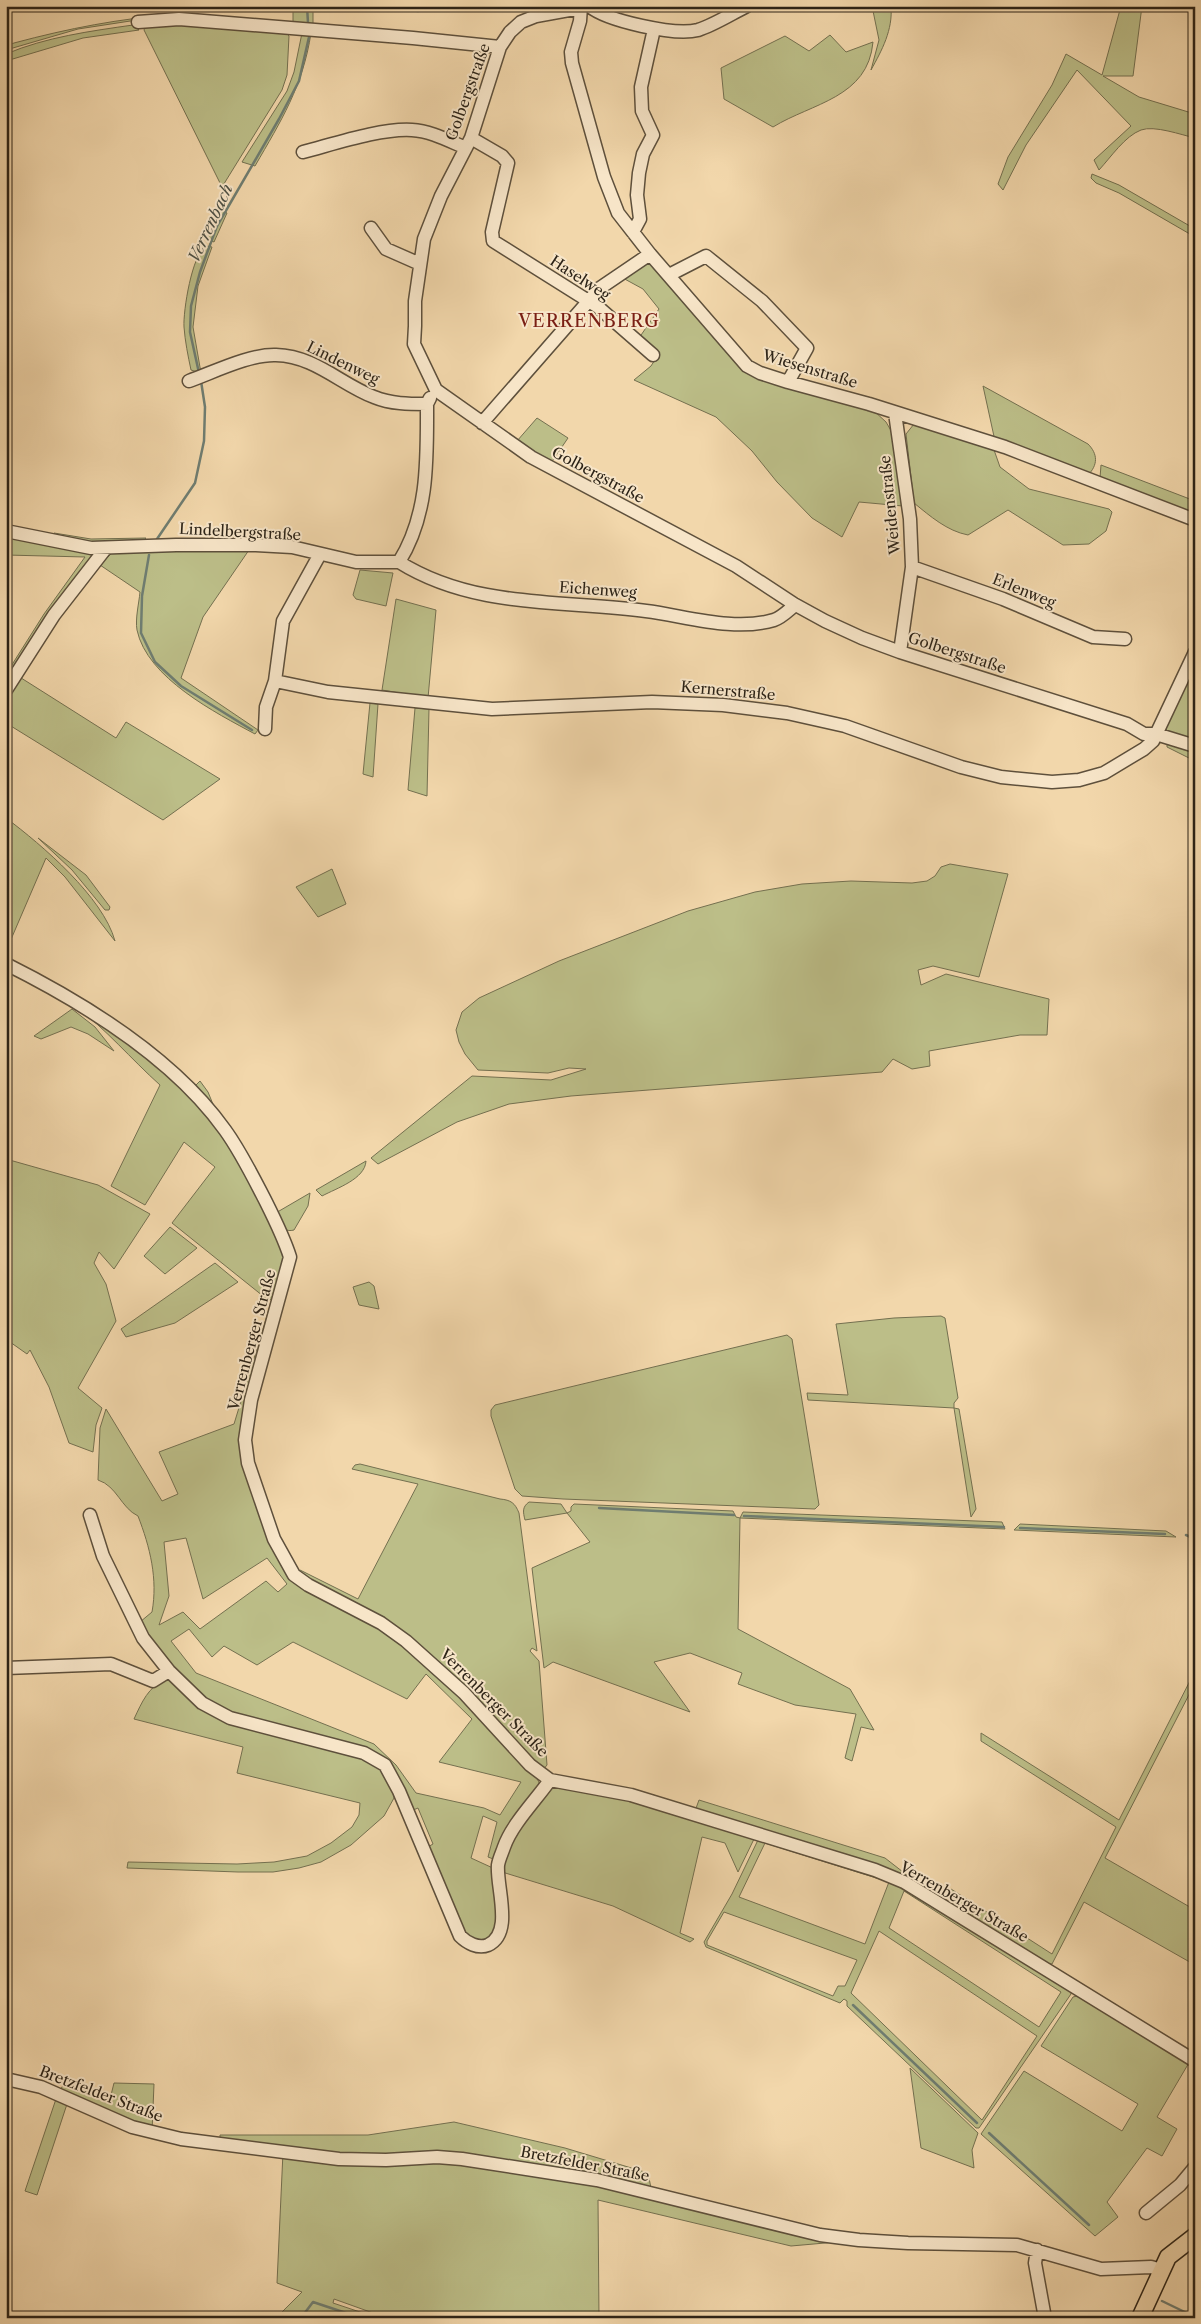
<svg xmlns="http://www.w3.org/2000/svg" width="1201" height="2324" viewBox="0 0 1201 2324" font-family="'Libre Caslon Text',serif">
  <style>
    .green { fill: #bcbe88; stroke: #747050; fill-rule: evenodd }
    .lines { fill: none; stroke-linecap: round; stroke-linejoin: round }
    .stream { stroke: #6f7d71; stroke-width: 2.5 }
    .minor-casing { stroke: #5e503c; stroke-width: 15 }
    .major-casing { stroke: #2c2317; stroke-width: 19 }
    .minor { stroke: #f7e5c8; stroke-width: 12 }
    .major { stroke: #f2d7ab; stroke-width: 16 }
    .labels { text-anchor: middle; stroke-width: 4; stroke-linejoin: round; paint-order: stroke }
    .street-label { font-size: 15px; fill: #2c2317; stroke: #f7e5c8 }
    .water-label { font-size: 16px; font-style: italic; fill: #4d5044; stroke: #f7e5c8 }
    .quarter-label { font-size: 18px; letter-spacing: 1px; fill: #7a1f14; stroke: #f7e5c8 }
  </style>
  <rect width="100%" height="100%" fill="#f2d7ab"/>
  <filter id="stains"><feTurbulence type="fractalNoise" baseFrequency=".004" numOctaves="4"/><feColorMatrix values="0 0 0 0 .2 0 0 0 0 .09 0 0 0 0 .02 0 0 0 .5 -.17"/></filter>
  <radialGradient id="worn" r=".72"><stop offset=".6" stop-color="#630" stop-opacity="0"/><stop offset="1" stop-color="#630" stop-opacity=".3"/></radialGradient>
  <!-- green -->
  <path class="green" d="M293,6H313V28L293,26Z
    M872,6H891C893,30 882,50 871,70L879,40Z
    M1121,6H1142L1133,76H1103L1139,97L1195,114V138C1182,135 1154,125 1141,130C1125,136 1111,157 1099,170L1094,160L1131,126L1077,70L1026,145L1003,190L998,184L1008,157L1052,85L1066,54L1102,75Z
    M176,14L78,29L6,50V46L14,43C70,28 118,19 176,14Z
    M176,22L284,30L289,36L287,75L282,90L222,187L144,30L146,24Z
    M133,25L139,30L83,38L6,61V54C46,37 91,31 133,25Z
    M302,33H311C303,86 281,121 255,166L242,162L287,91L294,72Z
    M830,35L846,52L873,42C868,98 812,103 773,127L724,99L721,68L785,36L809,51Z
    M1092,174L1119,185L1195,229V237L1119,193L1096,183L1091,178Z
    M218,208L227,213L214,242L207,239L208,232Z
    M206,246L212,247L198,286L193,327L201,373L191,370C188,356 185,341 184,327C183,311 192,254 206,246Z
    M645,262L654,263L744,370L873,410L886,422L893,434L903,506L859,502L842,537L812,518L777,482L752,451L716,417L634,380L651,366L658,355L639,338L659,309L643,289L621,277Z
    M983,386L1088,444C1098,454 1098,465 1088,475L995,441Z
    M537,418L568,438L551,463L517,441Z
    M914,424L993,447L1000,467L1029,489L1109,509L1112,512L1106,531L1089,544L1063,545L1008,510L968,535C947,531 930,516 914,503L906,434Z
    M1101,465L1195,501V518L1100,478Z
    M54,533L91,539L146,538L141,543L91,544L58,538Z
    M6,534L87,551L93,556L6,686L8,671L44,614L85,557L6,555Z
    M171,548L249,550L203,617L181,678L258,730L255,734C216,713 147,678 137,630C135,619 139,603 140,592L100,565L113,552Z
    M360,570L393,573L386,606L356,599L353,595Z
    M396,599L436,610L428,698L382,690Z
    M1195,660V742L1170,733L1165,728Z
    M18,676L116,738L126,722L220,779L163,820L6,723V697Z
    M370,703L378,704L373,777L363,774Z
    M415,708L429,709L427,796L408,790Z
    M1167,741L1195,749V761L1167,747Z
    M6,818C42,845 103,897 115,941L65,877L46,858L6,951Z
    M38,838L86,875L110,907L109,910H105L72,870Z
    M950,864L1008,874L979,977L933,966L918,970L921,985L946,974L1049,999L1047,1035H1020L929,1051L930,1066L912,1069L893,1059L882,1072L571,1096L509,1104L457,1122L378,1164L371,1158L472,1076L551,1080L586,1069L569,1068L548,1073L478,1070L465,1054L459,1042L456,1030L462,1012L479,998L559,961L688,911L755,892L802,884L851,881L912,883L927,881L935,876L941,867Z
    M332,869L346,904L318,917L296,887Z
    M76,1004L166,1072L221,1131L248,1176L286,1255L276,1298L268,1300L263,1296L172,1223L215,1167L184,1142L145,1205L111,1186L160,1085C131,1059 106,1029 75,1006Z
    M72,1009L95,1027L114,1051L88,1034L71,1027L41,1039L34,1036Z
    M200,1081L208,1092L217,1114L193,1088Z
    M6,1159L98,1185L150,1214L114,1269L99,1252L94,1263L106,1284L116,1321L78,1388L102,1408L96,1425L93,1452L69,1443L49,1387L30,1350L27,1354L10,1342L6,1343Z
    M366,1161C365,1179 337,1188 322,1196L316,1190Z
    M310,1193L308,1206L294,1230C282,1233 280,1223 274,1214Z
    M170,1227L197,1248L165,1274L144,1256Z
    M215,1263L238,1282L175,1323L126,1337L121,1329Z
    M369,1282L374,1286L379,1309L359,1305L353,1287Z
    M270,1306L273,1310L242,1422L280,1558L435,1670L530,1768L539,1782V1788L496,1860L488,1857L497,1822L483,1816L471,1858L495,1869L499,1914L493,1935L482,1943L468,1939L426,1848L433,1844L418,1808L411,1811L386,1762L217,1710L159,1654L140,1622L152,1612C158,1579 150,1547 138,1516C121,1508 117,1486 98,1480L100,1428L106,1409L162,1501L178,1494L159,1452L234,1424ZM186,1538L203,1599L267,1558L287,1584L278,1592L266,1581L200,1629L183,1612L159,1625L169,1596L164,1542ZM189,1629L212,1657L224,1646L257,1665L293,1642L407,1699L426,1674L472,1719L439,1762L521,1782L500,1815L484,1808L416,1793L396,1765L374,1744L196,1673L171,1641Z
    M941,1316L945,1318L958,1398L954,1403V1408L959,1409L976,1509L971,1517L954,1408L808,1400L807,1393L848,1395L836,1324L894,1318Z
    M787,1335L792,1339L819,1505L815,1509L563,1499L522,1496L515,1489L491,1416V1410L495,1405Z
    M360,1464L500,1499C511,1500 515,1503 519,1513L537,1651L532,1648L530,1651L539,1661L547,1765L543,1770L440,1666L300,1576V1570L358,1599L418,1484L352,1469L355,1465Z
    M529,1502L561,1504L567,1513L571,1511V1507L574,1504L733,1511L736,1517L740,1518L743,1512L1002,1522L1005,1529L740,1518L738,1629L850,1689L874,1730L861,1727L852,1761L845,1758L856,1714L795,1705L738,1684L742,1673L690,1653L654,1662L690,1712L553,1662L544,1668L532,1568L590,1542L567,1513L525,1520C523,1512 522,1507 529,1502Z
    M1020,1524L1166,1531L1176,1537L1014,1530Z
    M1195,1671V1683L1105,1858L1195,1910V1965L1084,1902L1052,1964L1042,1963L951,1905L949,1900L951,1889L1052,1954L1116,1827L981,1741V1733L1119,1820Z
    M166,1679L172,1680L200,1705L376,1761L394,1789V1798L384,1816L351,1845L321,1862L299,1868L273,1872H238L127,1868L128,1862L237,1864L274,1862L307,1856L331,1843L352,1827L359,1815L360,1803L237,1773L243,1747L134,1719C142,1702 148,1687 166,1679Z
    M552,1785L630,1799L755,1837L738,1872L725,1843L702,1837L680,1933L694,1939L690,1942L613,1906L502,1872L508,1843Z
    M699,1800L885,1858L912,1879L943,1897L940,1899L695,1811Z
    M758,1840L905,1886L1071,1989V1994L979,2128H976L847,2006V2001L844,1999L840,2003L706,1947L704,1942L732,1894ZM765,1843L889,1882L865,1944L739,1897ZM904,1891L1061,1992L1039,2027L889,1928ZM724,1912L857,1960L845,1986H838L833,1996L707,1945V1941ZM879,1931L1037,2036L982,2120L851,1993Z
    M1081,1995L1190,2061L1157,2117L1177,2129L1162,2156L1147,2148L1107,2202L1118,2217L1095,2236L981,2134L1024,2071L1122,2131L1138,2104L1041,2046L1073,1997Z
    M910,2068L978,2133L972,2150L974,2168L921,2148Z
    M71,2080L84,2081L83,2092L110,2099L114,2083L154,2084L152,2132L69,2098L37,2195L25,2191L58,2093L64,2084Z
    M454,2122L565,2148L648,2173L652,2193L859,2240L791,2246L598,2200L599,2318H387L334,2299L333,2303L378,2318H276L302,2292L277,2283L283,2152L220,2144V2135H368Z"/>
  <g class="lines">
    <!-- stream -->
    <path class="stream" d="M307,6L308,23
      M397,8L418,11
      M199,373L190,332L191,306L200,272L217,226L279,119L299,81L309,37
      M157,539L195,483L204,441L205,407L201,381
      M149,555L142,596L141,633L155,662L181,686L252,730
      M599,1508L734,1515
      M744,1516L1004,1527
      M1020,1528L1165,1534
      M1186,1535L1195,1539
      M853,2005L977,2123
      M989,2133L1089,2225
      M1162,2301L1195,2317
      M301,2318L313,2302L361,2318"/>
    <!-- minor casing -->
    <g class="minor-casing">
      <path id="minor" d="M581,6L580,21L571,52L572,63L604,177L618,213L650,254L747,366L760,373L788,382L869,404L1005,447L1195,520
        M589,6C607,21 675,36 698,30C714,25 731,14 747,6
        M580,8L536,16L521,22L510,32L500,47L471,138L441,196L424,239L415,301V326L414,344L436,390L531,457L736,566L794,604L825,621L862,638L900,652L1127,724L1144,734H1156L1195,746
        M138,22L179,19L413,38L500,47
        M471,138L502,156L508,163L492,232L493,241L598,307L653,355
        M303,152C334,144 381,128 412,130C431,131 449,141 466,148
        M371,228L386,249L420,264
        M633,232L640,219L637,195L639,173L643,154L653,135L642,111L641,87L654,29
        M669,275L706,256L762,301L807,348L788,382
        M189,381C214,372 250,354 276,355C315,356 340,384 374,397C391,404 409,404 427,404
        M895,413L910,519L912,567L900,652
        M482,423L600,288L650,254
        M6,531L91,548L176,545H256L292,547L356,562H399
        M320,554L283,621L275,681L328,692L492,709L652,702L723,705L787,713L845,726L961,767L1001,777L1052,782L1079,780L1104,773L1144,749L1153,741L1195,652
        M399,562C474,609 562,600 646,611C686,616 734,632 774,620C781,618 789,610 795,605
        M399,562C429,514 427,459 427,404L430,398
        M912,567L1003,599L1093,637L1125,639
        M6,690L54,615L106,548
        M265,729L266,707L275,681
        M6,964C84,1003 173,1057 225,1130C241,1152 253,1177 266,1202C275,1220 284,1238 290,1257L251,1400L245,1440L248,1463L274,1539L294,1575L308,1585L381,1623L406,1641L464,1693L530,1765L550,1780L631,1795L875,1870L904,1882L1195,2061
        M90,1515L103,1556L143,1638L169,1671L202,1703L230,1718L364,1753L385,1765L399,1791L460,1936C467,1943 478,1949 488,1945C514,1933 496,1887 498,1865C499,1859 502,1853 504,1847C512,1824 536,1800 550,1780
        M6,1668L111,1664L153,1681L169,1671
        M6,2079L41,2087L132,2127L181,2139L339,2159L386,2160L437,2157L462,2159L597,2180L820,2235L859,2240L908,2243L1017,2245L1101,2269L1151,2267L1161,2270
        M1146,2213L1180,2185L1195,2167
        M1037,2250L1035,2263L1045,2318"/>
    </g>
    <!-- major casing -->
    <g class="major-casing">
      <path id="major" d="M1140,2318L1168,2257L1195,2236"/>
    </g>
    <!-- minor -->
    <use href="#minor" class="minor"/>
    <!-- major -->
    <use href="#major" class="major"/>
  </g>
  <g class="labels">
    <!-- street labels -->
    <g class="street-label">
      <text transform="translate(468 92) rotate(-70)" y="5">Golbergstraße</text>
      <text transform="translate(580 278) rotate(33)" y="5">Haselweg</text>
      <text transform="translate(343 363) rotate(26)" y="5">Lindenweg</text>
      <text transform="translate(810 369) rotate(17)" y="5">Wiesenstraße</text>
      <text transform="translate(598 475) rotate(28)" y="5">Golbergstraße</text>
      <text transform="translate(890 505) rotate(-96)" y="5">Weidenstraße</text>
      <text transform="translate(240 532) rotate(3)" y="5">Lindelbergstraße</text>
      <text transform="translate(598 590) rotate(4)" y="5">Eichenweg</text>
      <text transform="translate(1024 591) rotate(22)" y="5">Erlenweg</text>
      <text transform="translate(957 653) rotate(18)" y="5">Golbergstraße</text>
      <text transform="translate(728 691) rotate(5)" y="5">Kernerstraße</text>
      <text transform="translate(252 1340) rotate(-75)" y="5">Verrenberger Straße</text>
      <text transform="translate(494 1703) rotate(45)" y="5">Verrenberger Straße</text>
      <text transform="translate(964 1902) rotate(30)" y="5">Verrenberger Straße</text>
      <text transform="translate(101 2094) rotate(21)" y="5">Bretzfelder Straße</text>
      <text transform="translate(585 2164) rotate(11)" y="5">Bretzfelder Straße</text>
    </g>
    <!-- water labels -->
    <g class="water-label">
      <text transform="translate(210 223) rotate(-65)" y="6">Verrenbach</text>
    </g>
    <!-- quarter labels -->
    <g class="quarter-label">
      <text x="589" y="327">VERRENBERG</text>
    </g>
  </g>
  <!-- margin -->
  <rect width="1201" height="2324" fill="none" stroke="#f2d7ab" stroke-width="25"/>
  <rect x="8" y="8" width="1186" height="2309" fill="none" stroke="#2c2317" stroke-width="2.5"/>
  <rect x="12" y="12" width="1176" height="2299" fill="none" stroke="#2c2317"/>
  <rect width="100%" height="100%" filter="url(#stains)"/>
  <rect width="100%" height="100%" fill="url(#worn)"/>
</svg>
